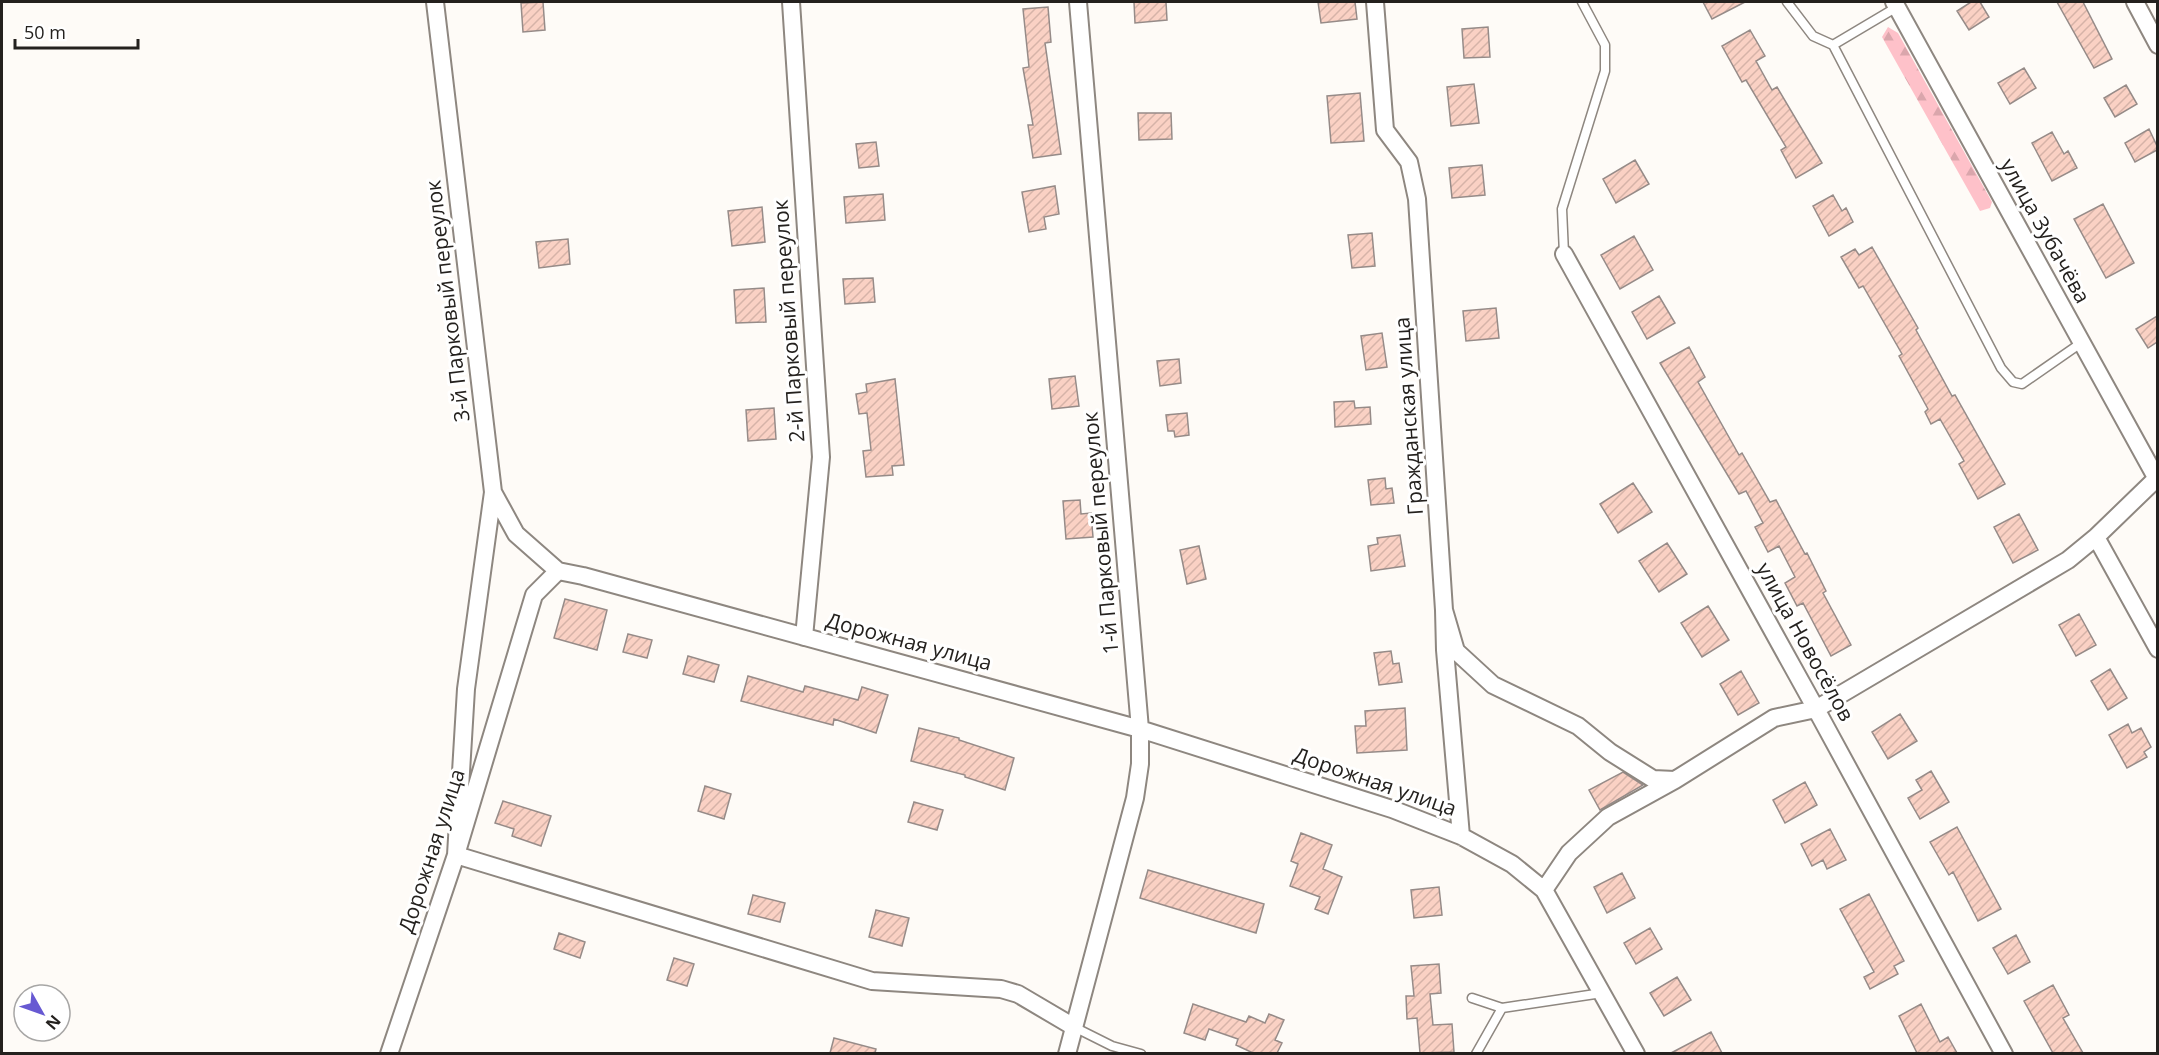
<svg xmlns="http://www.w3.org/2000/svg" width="2159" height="1055" viewBox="0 0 2159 1055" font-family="'Open Sans',sans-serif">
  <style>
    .forest { fill: url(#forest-firs) }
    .building { fill: url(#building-hatch); stroke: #968b88; stroke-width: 1.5 }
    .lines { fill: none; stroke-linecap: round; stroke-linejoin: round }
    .service-casing { stroke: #8e8780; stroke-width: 11 }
    .minor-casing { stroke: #8e8780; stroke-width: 20 }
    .service { stroke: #fff; stroke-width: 8 }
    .minor { stroke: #fff; stroke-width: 16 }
    .labels { text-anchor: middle; stroke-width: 6; stroke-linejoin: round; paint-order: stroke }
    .street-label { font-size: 21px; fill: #24211e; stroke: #fff }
  </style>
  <defs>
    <pattern id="forest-firs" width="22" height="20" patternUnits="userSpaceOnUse" patternTransform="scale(1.5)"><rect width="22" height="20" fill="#fec1c9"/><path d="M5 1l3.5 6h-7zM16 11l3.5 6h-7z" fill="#daa6ac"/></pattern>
    <pattern id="building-hatch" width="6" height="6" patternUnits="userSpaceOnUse" patternTransform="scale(1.5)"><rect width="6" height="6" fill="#fad1c4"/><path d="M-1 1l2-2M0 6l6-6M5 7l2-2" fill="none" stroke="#d6b3a8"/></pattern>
  </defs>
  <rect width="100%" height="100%" fill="#fefbf7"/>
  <!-- forest -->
  <path class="forest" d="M1888,27L1898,33L1992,202L1990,208L1980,211L1882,37Z"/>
  <!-- building -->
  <path class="building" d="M543,2L545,30L523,32L521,3Z
    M1134,2H1166L1167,20L1135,23Z
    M1318,2H1355L1357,19L1321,23Z
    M1703,2H1745L1712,19Z
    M1971,2H1980L1989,17L1969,30L1957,11Z
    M2057,2H2083L2112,59L2094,68Z
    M1048,7L1051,42L1045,43L1061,154L1033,158L1028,125H1033L1023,68L1029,67L1023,9Z
    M1488,27L1490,57L1464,58L1462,29Z
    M1750,30L1765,56L1756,61L1772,90L1777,87L1822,163L1796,178L1781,150L1786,147L1746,80L1742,82L1722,46Z
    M2024,68L2036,88L2010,104L1998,83Z
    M1474,84L1479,123L1451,126L1447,87Z
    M2126,85L2137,104L2115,117L2104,98Z
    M1360,93L1364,141L1331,143L1327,96Z
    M1138,113H1171L1172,139L1139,140Z
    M2149,129L2157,146V150L2135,162L2125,143Z
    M2052,132L2064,154L2068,151L2077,168L2052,181L2032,143Z
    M876,142L879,166L859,168L856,144Z
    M1635,160L1649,184L1616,203L1603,179Z
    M1482,165L1485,195L1452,198L1449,168Z
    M1055,186L1059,214L1044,217L1046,229L1029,232L1022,192Z
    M883,194L885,220L846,223L844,197Z
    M1833,195L1842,211L1846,208L1853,222L1829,236L1813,206Z
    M2103,204L2134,263L2106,278L2074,219Z
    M762,207L765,242L732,246L728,211Z
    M1372,233L1375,266L1352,268L1348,235Z
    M1634,236L1653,270L1620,289L1601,255Z
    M568,239L570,264L539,268L536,242Z
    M1872,247L1918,328L1916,330L1952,396L1955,395L2005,484L1978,499L1959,464L1964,461L1940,419L1931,424L1925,412L1928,409L1899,356L1902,354L1863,286L1859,288L1841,257L1855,249L1859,255Z
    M873,278L875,302L845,304L843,279Z
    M764,288L766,322L736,323L734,290Z
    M1659,296L1675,323L1647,339L1632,312Z
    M1496,308L1499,338L1466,341L1463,311Z
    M2157,316V342L2148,348L2136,329Z
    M1382,333L1387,367L1366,370L1361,336Z
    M1689,347L1705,377L1698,382L1739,455L1742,453L1770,502L1776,500L1805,554L1807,553L1826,591L1823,593L1851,645L1831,656L1803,603L1797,606L1785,583L1795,577L1779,546L1768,552L1755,527L1763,523L1746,491L1739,494L1660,363Z
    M1179,359L1181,383L1160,386L1157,361Z
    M1075,376L1079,406L1052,409L1049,379Z
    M895,379L904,465L892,466L893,475L866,477L863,451L871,450L867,413L859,414L856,394L867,392L866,384Z
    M1354,401L1355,408L1370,407L1371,424L1335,427L1334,402Z
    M774,408L776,439L748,441L746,410Z
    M1187,413L1189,435L1175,437L1174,431H1168L1166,415Z
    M1385,478L1386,489L1392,488L1394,503L1371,505L1368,480Z
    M1633,483L1652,512L1618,533L1600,504Z
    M1080,500L1081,514L1091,513L1093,537L1066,539L1063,501Z
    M2019,514L2038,550L2013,563L1994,527Z
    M1400,535L1405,566L1371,571L1368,546L1378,544L1377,538Z
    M1667,543L1687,574L1659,592L1639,561Z
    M1199,546L1206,579L1187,584L1180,550Z
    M565,599L607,610L597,650L554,638Z
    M1708,606L1729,640L1702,657L1681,623Z
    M2079,614L2096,645L2076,656L2059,625Z
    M628,634L652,640L647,658L623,652Z
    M1391,651L1393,664L1399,663L1402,682L1379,685L1374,653Z
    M688,656L719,665L714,682L683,674Z
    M2110,669L2127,698L2108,710L2091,681Z
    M1741,671L1759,703L1738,715L1720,684Z
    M748,676L803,692L805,686L858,700L862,687L888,695L876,733L834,719L833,725L741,701Z
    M1405,708L1407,750L1357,753L1355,726H1366L1365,711Z
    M1900,714L1917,741L1888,759L1872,732Z
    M2128,724L2132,733L2141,728L2151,747L2144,752L2147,757L2127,768L2109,735Z
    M919,728L959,738V740L1014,758L1005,790L965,777V775L911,761Z
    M1931,771L1949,802L1920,819L1908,798L1922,790L1916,780Z
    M1623,772L1643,785L1600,810L1589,790Z
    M1805,782L1817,805L1785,823L1773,800Z
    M705,786L731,794L724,819L698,811Z
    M503,801L551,816L541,846L512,836L514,829L495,823Z
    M914,802L943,810L937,830L908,822Z
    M1957,827L2001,909L1978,921L1953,872L1949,875L1930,842Z
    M1830,829L1846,860L1827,869L1823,860L1812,866L1801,844Z
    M1301,833L1332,845L1323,869L1342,877L1328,914L1315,909L1320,897L1290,886L1298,864L1291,861Z
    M1148,870L1264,904L1256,933L1140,898Z
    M1622,873L1635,898L1607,913L1594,887Z
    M1439,887L1442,915L1414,918L1411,890Z
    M1869,894L1904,961L1894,966L1898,974L1870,989L1864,977L1874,972L1840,909Z
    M753,895L785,903L780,922L748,914Z
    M876,910L909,918L902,946L869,937Z
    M1650,928L1662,949L1636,964L1624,943Z
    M559,933L585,942L580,958L554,949Z
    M2016,935L2030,962L2008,974L1993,948Z
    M674,958L694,964L687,986L667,980Z
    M1439,964L1441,993L1430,994L1433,1025L1452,1024L1454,1052L1420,1053L1417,1018L1407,1019L1406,996H1414L1411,966Z
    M1677,977L1691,1000L1664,1016L1650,993Z
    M2053,985L2069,1015L2063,1018L2083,1053H2053L2024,1001Z
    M1193,1004L1246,1022L1249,1016L1265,1023L1269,1014L1284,1020L1275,1040L1282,1043L1277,1053H1253L1236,1045L1238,1039L1209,1029L1205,1040L1184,1033Z
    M1921,1004L1940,1042L1948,1037L1957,1053H1917L1899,1016Z
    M1711,1032L1722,1053H1671Z
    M834,1038L876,1049L875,1053H830Z"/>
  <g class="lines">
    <!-- service casing -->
    <g class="service-casing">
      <path id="service" d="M1787,2L1813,36L1833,45L2001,368L2013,382L2022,384L2081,343
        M1833,45L1897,7
        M1564,254L1562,209L1605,71V45L1582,2
        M1472,998L1502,1008L1602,993
        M1074,1027L1112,1046L1141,1054
        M1476,1054L1502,1008"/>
    </g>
    <!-- minor casing -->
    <g class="minor-casing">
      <path id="minor" d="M435,2L493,492L516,534L558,571
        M791,2L821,457L804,637
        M1375,2L1385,130L1409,162L1417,199L1444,610L1445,650L1461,836
        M1894,2L2158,481
        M2135,2L2158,45
        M1564,254L1816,709L2004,1054
        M493,492L466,689L456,855L872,981L1001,989L1018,994L1074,1027
        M2096,537L2158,649
        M1444,610L1456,651L1493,685L1578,726L1610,752L1653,779L1675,780L1774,718L1816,709L2068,560L2096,537L2158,477
        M1544,890L1569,853L1608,817L1675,780
        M389,1054L456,855L534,595L558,571L583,576L1140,729L1392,809L1461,836L1512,864L1544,890L1636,1054
        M1067,1054L1135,798L1140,764V729L1078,2"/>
    </g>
    <!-- service -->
    <use href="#service" class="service"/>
    <!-- minor -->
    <use href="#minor" class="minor"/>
  </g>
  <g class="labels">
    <!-- street labels -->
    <g class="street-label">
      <text transform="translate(2045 231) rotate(61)" y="7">улица Зубачёва</text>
      <text transform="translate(448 301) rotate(-97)" y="7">3-й Парковый переулок</text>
      <text transform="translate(789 321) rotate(-94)" y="7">2-й Парковый переулок</text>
      <text transform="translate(1409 416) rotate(-94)" y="7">Гражданская улица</text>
      <text transform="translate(1101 533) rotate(-95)" y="7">1-й Парковый переулок</text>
      <text transform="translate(909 642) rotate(15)" y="7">Дорожная улица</text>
      <text transform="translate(1805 642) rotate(61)" y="7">улица Новосёлов</text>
      <text transform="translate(1375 782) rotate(19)" y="7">Дорожная улица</text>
      <text transform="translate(432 851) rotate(-72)" y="7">Дорожная улица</text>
    </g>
  </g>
  <!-- border -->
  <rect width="2159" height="1055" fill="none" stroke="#24211e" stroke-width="6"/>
  <!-- north arrow -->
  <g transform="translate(42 1013) rotate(130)"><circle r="28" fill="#ffffff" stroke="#a7a6a5" stroke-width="1.5"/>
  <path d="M0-4.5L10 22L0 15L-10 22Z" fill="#6759d2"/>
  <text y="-9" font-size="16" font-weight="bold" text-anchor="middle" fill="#24211e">N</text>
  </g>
  <!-- scale -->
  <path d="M15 39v9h123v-9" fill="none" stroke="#24211e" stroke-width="3"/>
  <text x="24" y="39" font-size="18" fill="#24211e" stroke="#ffffff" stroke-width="4.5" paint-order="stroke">50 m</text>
</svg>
